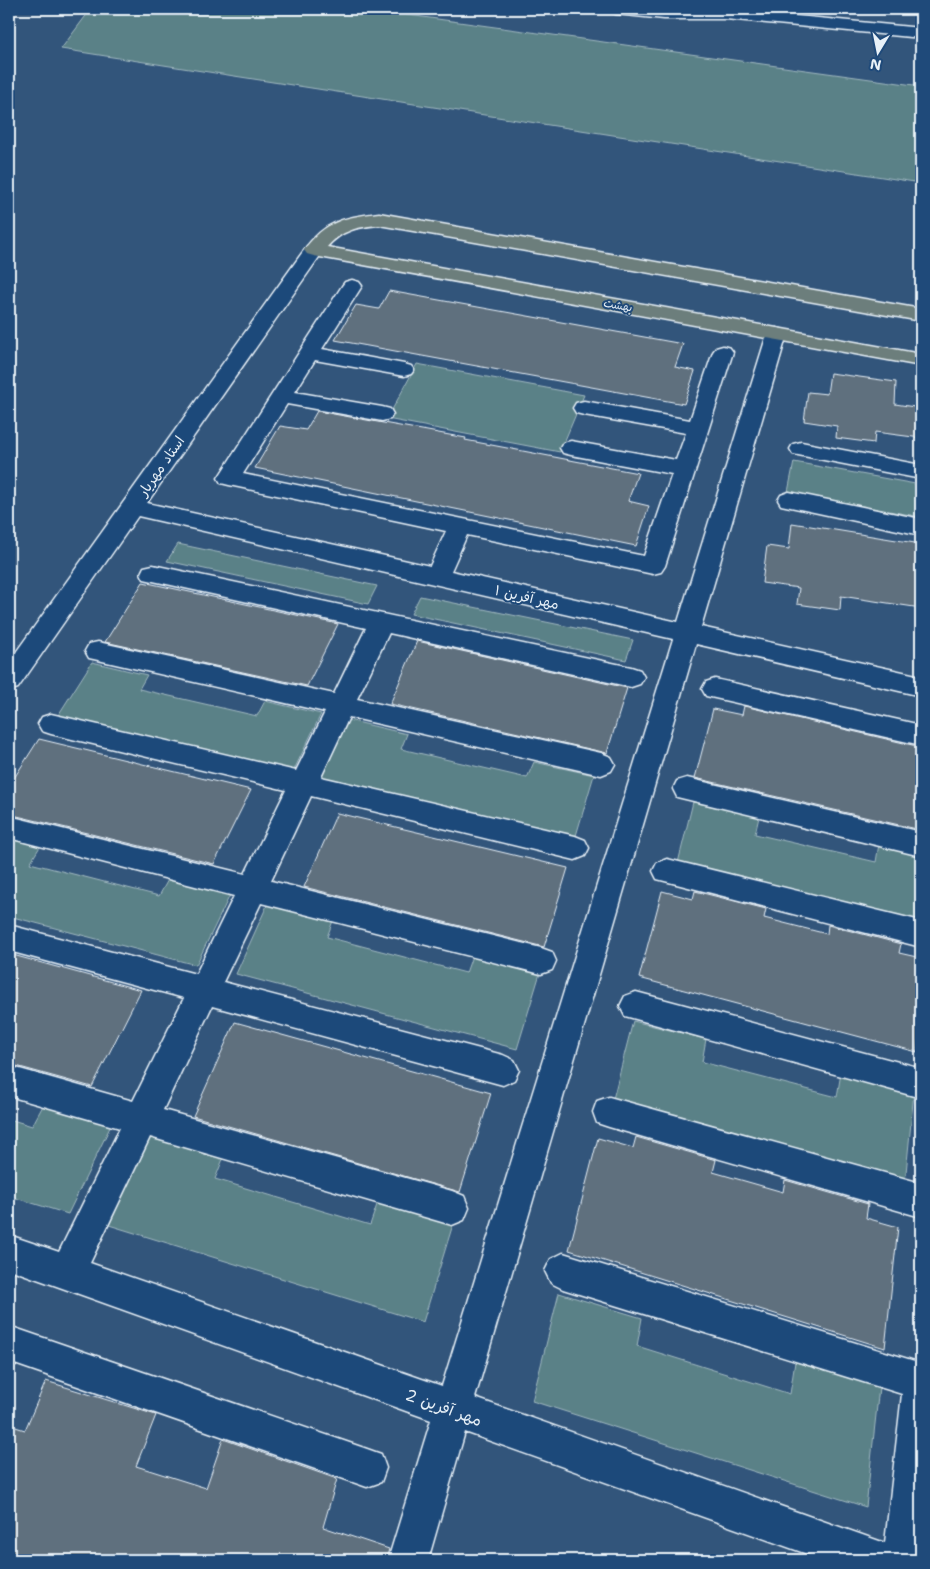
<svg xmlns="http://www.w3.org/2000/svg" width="930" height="1569" viewBox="0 0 930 1569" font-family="'Shantell Sans','Playpen Sans Arabic',sans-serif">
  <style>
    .green { fill: #5a8187; stroke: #a1b9c0 }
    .building { fill: #5e6f7e; stroke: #e8f1f8 }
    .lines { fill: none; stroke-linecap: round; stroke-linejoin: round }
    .minor-casing { stroke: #e8f1f8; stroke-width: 3 }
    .major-casing { stroke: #e8f1f8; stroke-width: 3 }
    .minor { fill: #1f4a7a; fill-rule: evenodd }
    .major { fill: #6c7e7c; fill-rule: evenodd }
    .labels { text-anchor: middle; stroke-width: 4; stroke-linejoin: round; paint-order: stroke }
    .far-street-label { font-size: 11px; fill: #e8f1f8; stroke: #1f4a7a }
    .street-label { font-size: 14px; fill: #e8f1f8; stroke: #1f4a7a }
    .near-street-label { font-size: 16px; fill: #e8f1f8; stroke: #1f4a7a }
  </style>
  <rect width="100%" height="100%" fill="#32557b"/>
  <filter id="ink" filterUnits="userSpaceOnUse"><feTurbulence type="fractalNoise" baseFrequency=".02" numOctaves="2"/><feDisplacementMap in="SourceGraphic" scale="10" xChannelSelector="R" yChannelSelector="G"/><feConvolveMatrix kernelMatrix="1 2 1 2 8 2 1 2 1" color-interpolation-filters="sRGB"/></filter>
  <g filter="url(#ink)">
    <!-- green -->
    <path class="green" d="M91,9H365L921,86V183L61,49Z
      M417,364L584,395L560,452L387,419Z
      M794,462L921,485V517L788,492Z
      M178,544L377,586L368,604L167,561Z
      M420,596L633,640L626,660L411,614Z
      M92,662L147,675L139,689L257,716L265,701L321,714L293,772L57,717Z
      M348,720L407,734L401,749L527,778L534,762L594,775L575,839L321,778Z
      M693,802L759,817L755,834L876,862L879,844L921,853V926L677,867Z
      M9,837L41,845L30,863L159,896L169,878L231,893L196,965L9,916Z
      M269,901L334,918L327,937L466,973L473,953L541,970L517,1049L236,974Z
      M633,1021L706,1039L702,1062L837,1097L841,1073L914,1092L905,1183L612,1103Z
      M45,1102L113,1121L68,1214L9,1196V1119L32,1126Z
      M152,1133L225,1154L215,1179L370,1225L379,1199L454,1221L423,1322L109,1225Z
      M559,1293L642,1318L637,1346L790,1394L795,1362L879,1387L866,1507L532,1401Z"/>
    <!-- building -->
    <path class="building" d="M389,291L683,344L675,367L695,371L684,404L335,340L356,305L379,309Z
      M830,373L896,382L895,404L921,408V438L875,432L874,443L836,438L837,426L804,421L808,392L827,394Z
      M317,411L466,438L465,440L638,473L628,501L649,506L636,546L255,468L280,426L306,430Z
      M792,523L921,544V608L841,596L840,610L797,604L799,588L762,583L767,546L789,549Z
      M143,582L250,605L338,624L307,686L105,642Z
      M417,641L627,688L607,753L390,704Z
      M744,706L921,747V830L695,778L713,709L742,715Z
      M39,739L155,767L251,790L214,864L9,814V786Z
      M337,813L568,868L544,947L304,887Z
      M662,891L693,899L695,891L766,909L764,918L827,934L828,925L901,944L899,953L921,958V1018L917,1052L639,978Z
      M9,954L141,990L92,1087L9,1064Z
      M235,1022L491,1093L460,1192L193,1116Z
      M636,1137L716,1160L713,1172L783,1192L785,1180L868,1204L866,1218L898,1227L885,1348L569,1250L598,1138L633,1148Z
      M46,1381L156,1415L136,1466L206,1488L223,1439L337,1479L323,1527L389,1549L386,1560H9V1425L25,1430Z"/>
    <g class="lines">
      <!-- minor casing -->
      <g class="minor-casing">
        <path id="minor" d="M608,9H725L921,28V38L725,19H664L616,14L611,12Z
          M314,244L321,246L324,250L147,503L430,566L446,531L229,485L221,483L218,478L342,286L345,282L352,280L359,282L362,286L322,349L404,364L411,366L414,370L411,374L404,376L315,360L295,392L382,407L390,409L393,414L390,419L382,421L287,404L243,474L644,556L672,474L571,455L563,453L560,448L563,443L571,441L676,460L686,433L584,415L576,413L573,408L576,403L584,401L690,420L713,352L716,348L723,346L730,348L733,352L665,566L661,572L653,574L467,535L451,571L678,622L767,334L770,330L777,328L784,330L787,334L701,627L921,676V696L696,644L475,1398L885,1543L902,1394L563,1289L551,1283L545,1271L551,1259L563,1253L921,1363V1560H824L465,1432L428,1560H388L431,1420L9,1269V1235L59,1252L120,1128L9,1096V1066L133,1101L184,998L9,951V925L196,974L234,896L9,838V816L245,874L286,790L51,734L42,731L38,724L42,717L51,714L296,771L325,712L98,660L89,658L85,651L89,644L98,642L334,694L366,628L153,581L144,579L141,573L144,567L153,565L631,667L640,670L644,677L640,684L631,687L389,633L357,699L601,753L611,757L615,764L611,771L601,775L349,717L321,777L575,836L585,840L589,848L585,856L575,860L311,796L271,881L541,948L552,952L556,961L552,970L541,974L261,903L223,982L503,1055L514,1060L519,1070L514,1080L503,1085L212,1006L163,1110L452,1191L464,1196L469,1208L464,1220L452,1225L150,1137L90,1263L442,1386L673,639L138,516L18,688L9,691V662L307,246Z
          M801,442L921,465V479L793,454L790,449L793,444Z
          M789,492L921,519V535L781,505L778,500L781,495Z
          M715,679L921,725V745L706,696L702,689L706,682Z
          M687,778L921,832V856L677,797L673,789L677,781Z
          M667,859L921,921V947L657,879L653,871L657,863Z
          M636,992L921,1068V1098L625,1016L620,1006L625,996Z
          M609,1097L921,1183V1217L609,1127L597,1123L593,1112L597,1101Z
          M9,1326L367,1449L381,1454L386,1468L381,1482L367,1487L9,1362Z"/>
      </g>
      <!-- major casing -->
      <g class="major-casing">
        <path id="major" d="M379,213L921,309V321L379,225C357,227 342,230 327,247L921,354V366L314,256L307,254L304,250C325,221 345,217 379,213Z"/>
      </g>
      <!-- minor -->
      <use href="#minor" class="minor"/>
      <!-- major -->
      <use href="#major" class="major"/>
    </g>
  </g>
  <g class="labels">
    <!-- far-street labels -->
    <g class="far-street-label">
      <text transform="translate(618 305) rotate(10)" y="4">بهشت</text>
    </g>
    <!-- street labels -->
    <g class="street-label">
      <text transform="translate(161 466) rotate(-55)" y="5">استاد مهریار</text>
      <text transform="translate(527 597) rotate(13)" y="5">مهر آفرین ۱</text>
    </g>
    <!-- near-street labels -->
    <g class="near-street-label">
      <text transform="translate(444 1407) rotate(20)" y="6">مهر آفرین 2</text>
    </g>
  </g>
  <!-- margin -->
  <rect width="930" height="1569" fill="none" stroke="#1f4a7a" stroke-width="30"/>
  <rect x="15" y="15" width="900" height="1539" fill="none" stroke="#e8f1f8" stroke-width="2" filter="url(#ink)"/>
  <!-- north arrow -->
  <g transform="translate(878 52) rotate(190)" stroke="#1f4a7a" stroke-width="4" paint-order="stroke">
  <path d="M0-4L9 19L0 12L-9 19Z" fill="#e8f1f8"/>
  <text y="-8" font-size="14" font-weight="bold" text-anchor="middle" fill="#e8f1f8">N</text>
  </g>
</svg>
